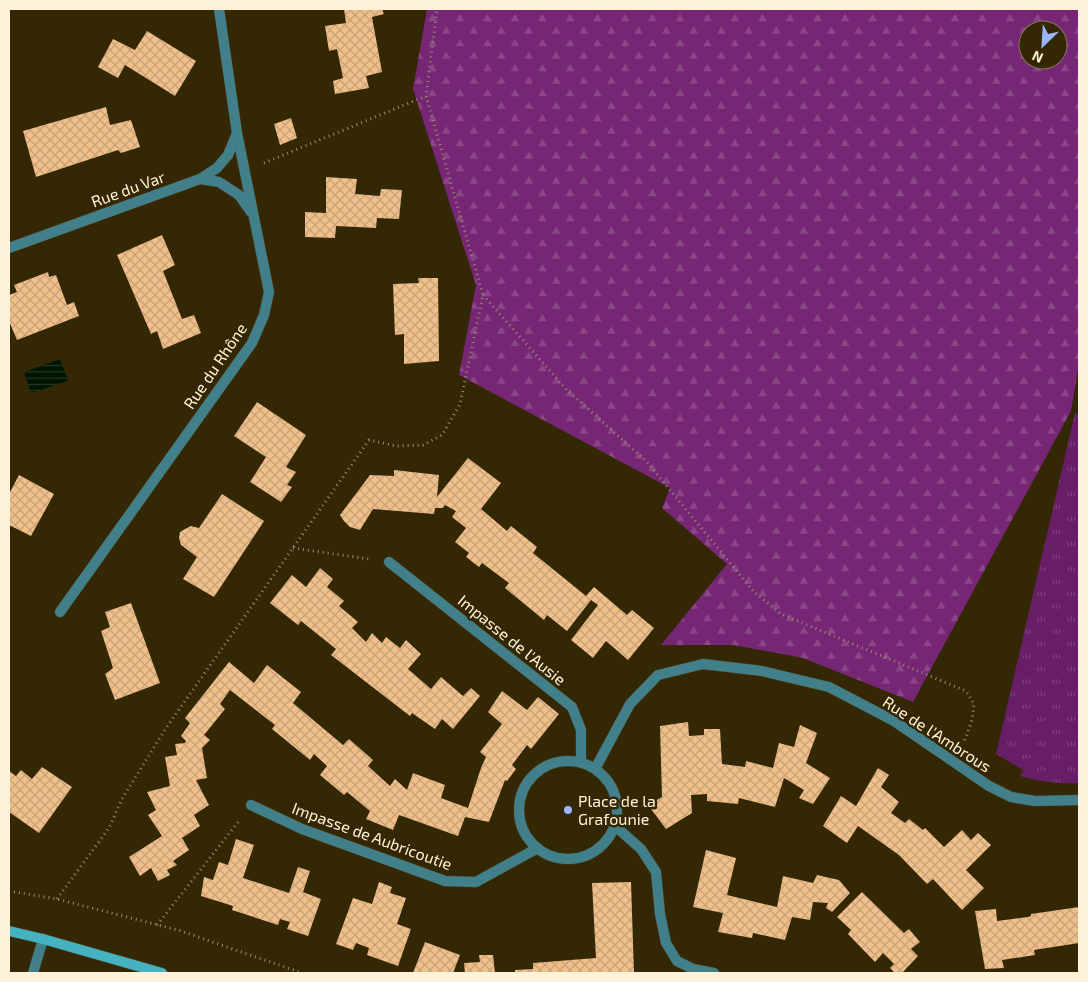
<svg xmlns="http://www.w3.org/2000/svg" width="1088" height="982" viewBox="0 0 1088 982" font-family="'Exo 2',sans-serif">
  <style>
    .forest { fill: url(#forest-firs); fill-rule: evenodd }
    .park { fill: url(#park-tufts) }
    .water { fill: url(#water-rules) }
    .building { fill: url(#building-cross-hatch) }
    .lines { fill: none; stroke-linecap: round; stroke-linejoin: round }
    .street-casing { stroke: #4f4422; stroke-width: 11 }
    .secondary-casing { stroke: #4f4422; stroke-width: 11 }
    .path { stroke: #998d6f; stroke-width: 3; stroke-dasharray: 1 4; stroke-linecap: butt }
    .street { stroke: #41808a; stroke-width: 10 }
    .secondary { stroke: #45b2c2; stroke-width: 10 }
    .poi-dot { fill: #9ab5fd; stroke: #332704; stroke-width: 2 }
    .labels { text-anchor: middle; stroke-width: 5; stroke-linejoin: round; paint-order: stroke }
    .street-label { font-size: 16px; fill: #fef3da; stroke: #332704 }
    .poi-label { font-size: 16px; fill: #fef3da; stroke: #332704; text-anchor: start }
  </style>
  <defs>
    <pattern id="forest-firs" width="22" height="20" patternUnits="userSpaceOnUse" patternTransform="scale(1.25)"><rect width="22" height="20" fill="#762674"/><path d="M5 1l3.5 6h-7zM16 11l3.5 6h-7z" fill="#8b4687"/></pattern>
    <pattern id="park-tufts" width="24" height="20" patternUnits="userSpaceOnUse" patternTransform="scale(1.25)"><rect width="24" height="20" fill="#671e66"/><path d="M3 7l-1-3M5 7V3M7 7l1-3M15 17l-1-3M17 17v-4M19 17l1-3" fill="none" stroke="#7e3f7b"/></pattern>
    <pattern id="water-rules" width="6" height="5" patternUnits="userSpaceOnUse" patternTransform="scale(1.25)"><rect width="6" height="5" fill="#001501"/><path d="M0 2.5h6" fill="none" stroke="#263825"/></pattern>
    <pattern id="building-cross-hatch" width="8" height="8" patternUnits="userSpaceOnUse" patternTransform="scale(1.25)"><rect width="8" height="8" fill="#f0bf8a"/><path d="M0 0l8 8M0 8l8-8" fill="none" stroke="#c7a278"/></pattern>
  </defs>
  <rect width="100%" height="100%" fill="#332704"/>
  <!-- forest -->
  <path class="forest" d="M427,9H1079V364L1071,411L913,702L803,658L734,645H661L727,564L662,508L670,488L459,375L476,285L413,89ZM1028,30H1058V60H1028Z"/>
  <!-- park -->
  <path class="park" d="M1075,413L1079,414V783C1057,784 1042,782 1020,776L1023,770L996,754Z"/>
  <!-- water -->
  <path class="water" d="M60,359L68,381L31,393L24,372Z"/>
  <!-- building -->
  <path class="building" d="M344,9H382L384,14L372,17L382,72L366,76L369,88L335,94L333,81L343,78L337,49L329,51L325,26L346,23Z
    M147,31L196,61L175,96L125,65L118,78L98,67L113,39L135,50Z
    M106,107L110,125L131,120L140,147L121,153L118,150L36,177L23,131Z
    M291,118L297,138L280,145L274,124Z
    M326,177L357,179L355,194L380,196L381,189L402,190L399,219L377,218L376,228L336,226L335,238L305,237V212L326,213Z
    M162,235L175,265L163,271L182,319L194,315L201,333L163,349L157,331L151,334L117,255Z
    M48,272L49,277L56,275L67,305L74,302L79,316L17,340L9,321V295L17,292L14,285Z
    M418,278H438L439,361L404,364V334L395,335L393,284L419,283Z
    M257,402L306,435L286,467L296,472L287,485L292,487L281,502L250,482L266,457L234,436Z
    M468,458L501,483L481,509L507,531L511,526L537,547L533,553L586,596L594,587L627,615L632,610L654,628L628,660L606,641L593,658L571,640L598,605L591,600L567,631L547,615L544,620L505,588L509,583L482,563L479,567L466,557L469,553L455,542L466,528L452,517L456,511L445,505L443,508H435L434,514L373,509L360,530L350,527L344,521L340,515L370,475L394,476V470L439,475L437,497Z
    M19,475L54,494L31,536L9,525V494Z
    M222,494L264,521L214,597L183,579L197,557L181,545L179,538L180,532L185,529L191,526L199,528Z
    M320,568L333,579L327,587L344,601L339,606L358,622L352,628L366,642L372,633L382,643L386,637L400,648L406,640L421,654L408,669L431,689L441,677L463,696L471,688L480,696L453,729L442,719L435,729L412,713L410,716L331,655L336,649L301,621L298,625L270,603L292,575L306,587Z
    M131,603L160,683L115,700L105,674L113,668L101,631L110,627L105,612Z
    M229,662L254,683L267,665L301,692L293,703L343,745L349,739L373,760L368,766L390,786L395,779L407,790L413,773L445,785L441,798L468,808L481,768L486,757L480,752L502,724L488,712L502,691L527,710L538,697L559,714L531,749L527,745L512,765L516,769L507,781L505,780L489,822L465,817L458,836L399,815L393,830L366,819L370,811L347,792L344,795L320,775L327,766L314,754L310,760L272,729L275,725L230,690L220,704L225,709L204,735L210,740L202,748L207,778L196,780L209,805L194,815L200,826L182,838L189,850L173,861L177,865L167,870L170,875L158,881L151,868L140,876L129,857L162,836L148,815L156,810L147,792L170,786L165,757L177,755L175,744L185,743L186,741L181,736L190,723L185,718Z
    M688,722L689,736L704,735V729H720L722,764L745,767L746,761L773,768L779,743L794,747L800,725L817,733L806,763L830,778L813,804L799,798L804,790L784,778L775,807L739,798L738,804L707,801V794L691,795L692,813L666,829L648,805L662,797L660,726Z
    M42,767L72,787L39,833L9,812V771L16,776L21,770L32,779Z
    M878,768L889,775L881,787L899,802L891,813L905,823L909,819L923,830L925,828L944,847L962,830L971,840L978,833L991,845L966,870L984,888L962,910L933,879L927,884L899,855L858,826L847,843L823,826L841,796L856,806Z
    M236,839L254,845L243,878L289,893L298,867L310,871L303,892L321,899L308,936L287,929L290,922L280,919L278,925L232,910L233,906L201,896L204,877L213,880L219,862L228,865Z
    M706,850L736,858L727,895L777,907L783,876L813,883L817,875L839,880L850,893L832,912L826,908L828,903L813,902L810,920L792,917L785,940L753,933L752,938L718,932L723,913L693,907Z
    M379,882L392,887L390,893L406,898L397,924L411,929L398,966L367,955L369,948L356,943L353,950L336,944L353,898L372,904Z
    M631,882L634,973H515V970L533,969V963L596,958L592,883Z
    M862,892L904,933L909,929L920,942L911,949L918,956L902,973H895L890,968L894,964L883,953L875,962L848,934L851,930L837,917Z
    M1079,907V943L1034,950L1035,955L1002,960L1004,968L985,969L975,911L996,909L997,921L1028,917L1031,916V914Z
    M425,942L460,955L453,973H413Z
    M479,955H493L495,973H465L464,963L480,962Z"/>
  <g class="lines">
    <!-- street casing -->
    <g class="street-casing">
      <path id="street" d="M200,179L219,182L239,195L251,212
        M9,248L200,179L217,168L228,155L237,133
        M389,562L572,707L581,730V762
        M60,612L252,343L264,315L269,292L237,133L219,9
        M519 810a49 49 0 1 1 98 0a49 49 0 1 1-98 0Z
        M595,769L630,704L658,675L703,664L762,671L829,687L894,721L989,786L1011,797L1035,801L1079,800
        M251,805L302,829L445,881L476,882L536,849
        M615,826L641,849L656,872L660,914L666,943L677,961L693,969L714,973
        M33,973L43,939"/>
    </g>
    <!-- secondary casing -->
    <g class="secondary-casing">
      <path id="secondary" d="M9,931L43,939L162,973"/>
    </g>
    <!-- path -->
    <path class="path" d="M264,163L426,96
      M483,295L567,390L647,462L754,592L781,614L966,691L974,704L972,720L964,742
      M293,548L369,559
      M9,891L57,899L181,931L302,973
      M57,899L109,828L122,799L166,728L369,440L396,446L423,445L442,435L460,404L483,295L426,96L437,9
      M157,925L239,821"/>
    <!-- street -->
    <use href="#street" class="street"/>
    <!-- secondary -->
    <use href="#secondary" class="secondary"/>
  </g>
  <!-- markers -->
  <circle class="poi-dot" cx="568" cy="810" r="5"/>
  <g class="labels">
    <!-- street labels -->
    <g class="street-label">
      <text transform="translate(128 189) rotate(-20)" y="6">Rue du Var</text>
      <text transform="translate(215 366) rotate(-56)" y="6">Rue du Rhône</text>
      <text transform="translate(512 640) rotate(39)" y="6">Impasse de l'Ausie</text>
      <text transform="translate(937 734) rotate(33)" y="6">Rue de l'Ambrous</text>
      <text transform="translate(372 836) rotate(20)" y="6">Impasse de Aubricoutie</text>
    </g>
    <!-- poi labels -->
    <g class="poi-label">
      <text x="578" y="807">Place de la<tspan x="578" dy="18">Grafounie</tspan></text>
    </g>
  </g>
  <!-- border -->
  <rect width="1088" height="982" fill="none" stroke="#fef3da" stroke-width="20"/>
  <!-- north arrow -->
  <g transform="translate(1043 45) rotate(205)"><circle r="24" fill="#332704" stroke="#84795a"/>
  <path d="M0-4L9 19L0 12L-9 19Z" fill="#9ab5fd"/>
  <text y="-8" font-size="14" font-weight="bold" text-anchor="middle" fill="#fef3da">N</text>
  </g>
</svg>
